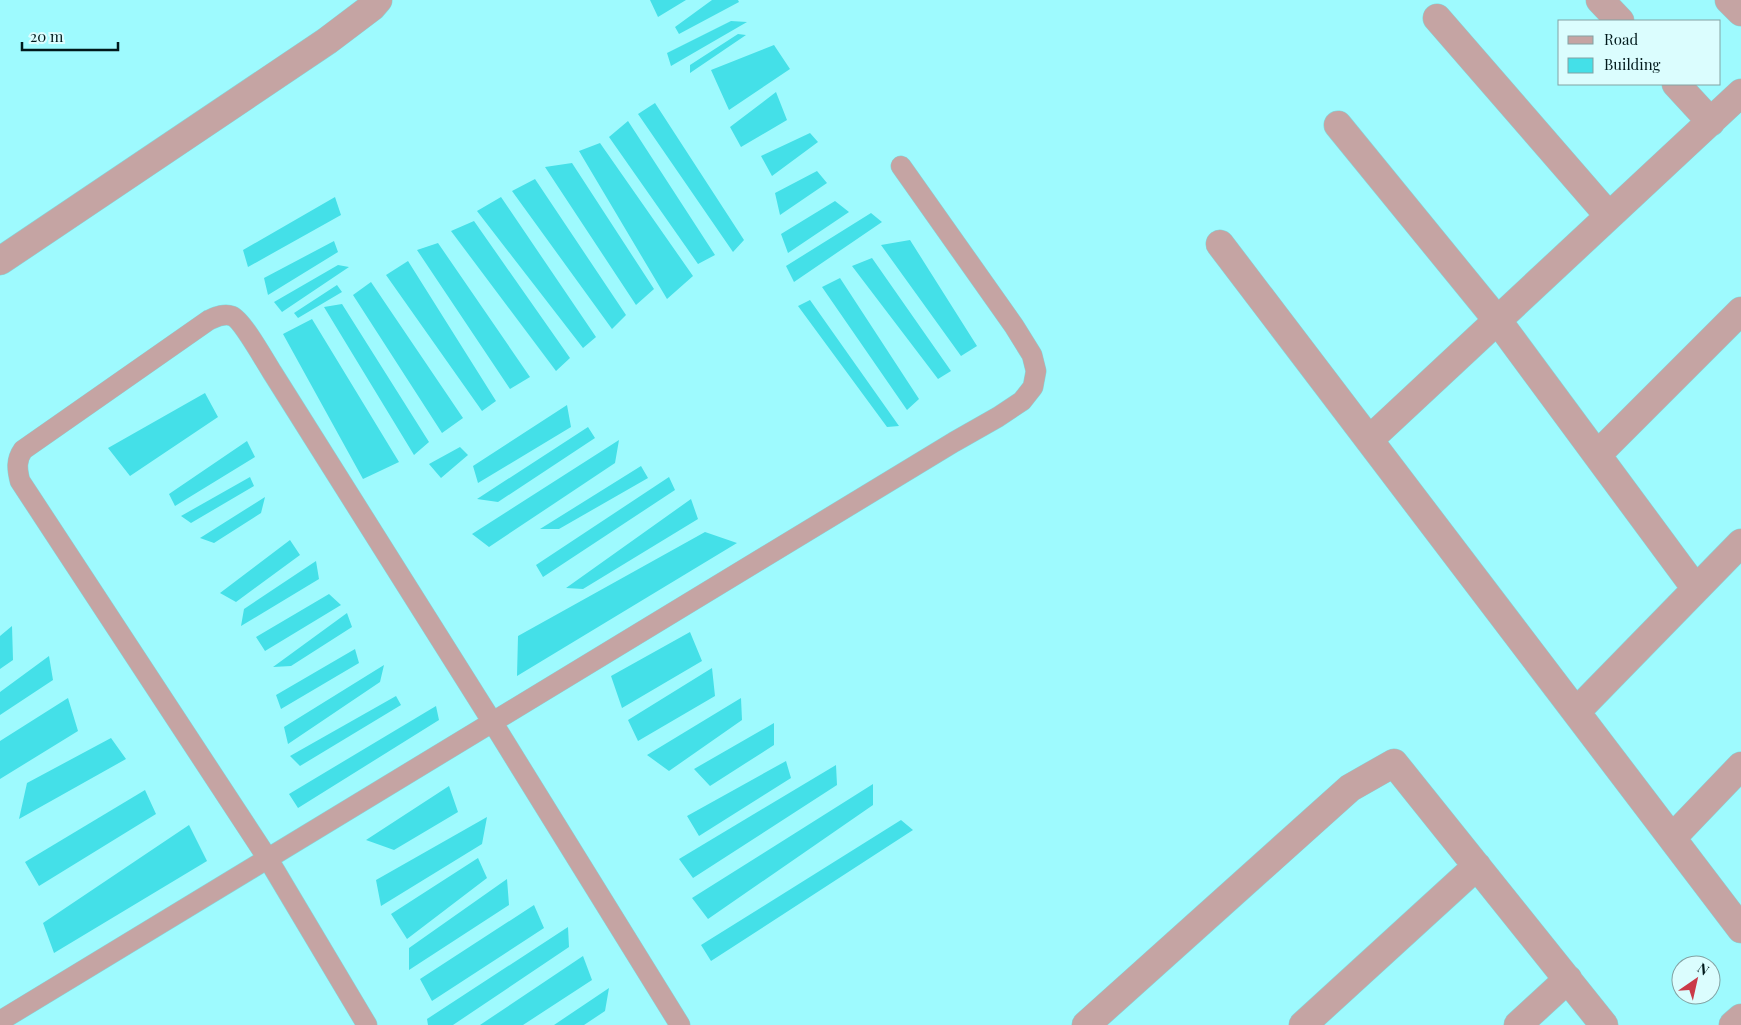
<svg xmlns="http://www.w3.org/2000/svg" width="1741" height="1025" viewBox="0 0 1741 1025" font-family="'Playfair Display',serif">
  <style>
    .building { fill: #44e0e8 }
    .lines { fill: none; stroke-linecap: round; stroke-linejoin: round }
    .lane-casing { stroke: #85d6da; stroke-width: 21 }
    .street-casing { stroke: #85d6da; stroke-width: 29 }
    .lane { stroke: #c5a4a3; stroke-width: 20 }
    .street { stroke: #c5a4a3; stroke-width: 28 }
  </style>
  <rect width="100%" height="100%" fill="#9efafe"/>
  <!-- building -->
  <path class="building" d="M650,0H686L658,17Z
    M712,0H738L739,2L679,34L675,27Z
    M731,21L747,22L671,66L667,53Z
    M738,34L746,35L690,73V65Z
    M774,45L790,69L729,110L711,70Z
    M776,92L787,120L741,147L730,127Z
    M655,103L744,240L733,252L638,114Z
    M628,121L715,255L698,264L609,137Z
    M810,133L818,142L772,176L761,156Z
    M600,143L693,276L667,299L579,151Z
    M572,163L654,289L636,305L545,167Z
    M817,171L827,183L780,215L775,193Z
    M535,179L626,315L612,329L512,191Z
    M335,197L341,215L248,267L243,250Z
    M501,197L596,337L583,348L477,211Z
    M835,201L849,212L788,253L781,234Z
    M871,213L882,222L794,282L786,266Z
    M474,221L570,358L556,371L451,231Z
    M910,240L977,346L961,356L881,245Z
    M334,241L338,252L268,295L264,278Z
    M438,243L530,377L510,389L417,250Z
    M872,258L951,371L938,379L852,266Z
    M408,261L496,401L482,411L386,275Z
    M338,265L349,267L282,312L274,302Z
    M840,278L919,399L907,410L822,287Z
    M371,282L463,418L442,433L353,295Z
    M337,285L342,292L298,318L294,313Z
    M810,300L899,426L887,427L798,306Z
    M342,304L429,442L414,455L324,307Z
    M312,319L399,462L363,479L283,334Z
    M205,393L218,417L130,476L108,448Z
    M567,405L571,427L478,483L473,466Z
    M588,427L595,438L498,502L477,499Z
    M619,440L615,463L489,547L472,534Z
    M247,441L255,457L175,506L169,494Z
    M460,447L468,455L441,478L429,464Z
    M641,466L648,478L559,529H540Z
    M250,477L254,486L191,523L181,516Z
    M669,477L675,490L543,577L536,565Z
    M265,497L261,513L214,543L200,538Z
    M691,499L698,519L583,589L566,588Z
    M705,532L737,543L517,676L518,636Z
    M290,540L300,555L236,602L220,593Z
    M316,561L319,579L241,626L244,609Z
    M329,594L341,605L265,651L256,637Z
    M347,613L352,627L291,666L273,667Z
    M12,626L13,660L0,669V636Z
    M690,632L702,661L622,708L611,676Z
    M355,649L359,663L281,709L276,695Z
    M49,656L53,680L0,715V692Z
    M384,665L380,682L288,744L284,727Z
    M712,668L715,696L638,741L628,720Z
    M396,696L401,705L300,766L290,756Z
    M68,698L78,731L0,779V741Z
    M741,698L742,720L669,771L647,755Z
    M436,706L439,720L298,808L289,794Z
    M774,723V745L710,786L694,769Z
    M111,738L126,759L19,819L27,783Z
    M786,761L791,778L699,836L687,816Z
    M836,765L837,785L693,878L679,859Z
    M873,784V805L708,919L692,898Z
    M449,786L458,812L394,850L366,840Z
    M145,790L156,814L39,886L25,862Z
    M487,817L482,844L381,906L376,880Z
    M901,820L913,830L711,961L701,945Z
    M189,825L207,861L54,953L43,923Z
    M478,858L487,878L407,939L391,914Z
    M507,879L509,905L409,970V948Z
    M534,905L544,928L432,1001L420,979Z
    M568,927L569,947L453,1025H428L427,1019Z
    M583,956L592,980L523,1025H480Z
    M609,988L605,1011L584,1025H554Z"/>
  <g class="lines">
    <!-- lane casing -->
    <g class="lane-casing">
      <path id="lane" d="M0,1021L954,442L998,417L1022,401L1033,387L1036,371L1032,355L1014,326L901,166
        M367,1025L268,859L20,481C17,469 16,460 23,450L209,320C216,317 224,313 232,316C242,320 265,361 272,372L493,723L680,1025"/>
    </g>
    <!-- street casing -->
    <g class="street-casing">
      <path id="street" d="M1600,0L1620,21
        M1729,0L1741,12
        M1437,18L1609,216
        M1676,84L1711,122
        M1338,125L1498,321L1696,589
        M1220,244L1741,929
        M0,261L327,41L372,7L378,0
        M1369,440L1741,93
        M1597,455L1741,311
        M1576,712L1741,543
        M1672,838L1741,766
        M1086,1025L1350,788L1394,763L1604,1025
        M1303,1025L1477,866
        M1518,1025L1568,979
        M1733,1025L1741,1018"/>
    </g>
    <!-- lane -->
    <use href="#lane" class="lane"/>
    <!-- street -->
    <use href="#street" class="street"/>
  </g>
  <!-- legend -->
  <rect x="1558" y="20" width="162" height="65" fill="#dbfdfe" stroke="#83a2a3"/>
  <rect x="1568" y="36" width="25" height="8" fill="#c5a4a3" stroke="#83a2a3"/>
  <text x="1604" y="45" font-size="15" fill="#00191b">Road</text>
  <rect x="1568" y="58" width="25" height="15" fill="#44e0e8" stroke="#83a2a3"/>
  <text x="1604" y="70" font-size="15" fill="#00191b">Building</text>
  <!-- north arrow -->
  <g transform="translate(1696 980) rotate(34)"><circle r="24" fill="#dbfdfe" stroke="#83a2a3"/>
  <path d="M0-4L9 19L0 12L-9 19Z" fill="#ca3a48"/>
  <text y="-8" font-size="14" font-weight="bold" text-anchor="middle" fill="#00191b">N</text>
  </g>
  <!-- scale -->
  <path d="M22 42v8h96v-8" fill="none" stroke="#00191b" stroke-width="2.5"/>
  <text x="30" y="42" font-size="15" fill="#00191b" stroke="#dbfdfe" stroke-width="4" paint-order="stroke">20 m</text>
</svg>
